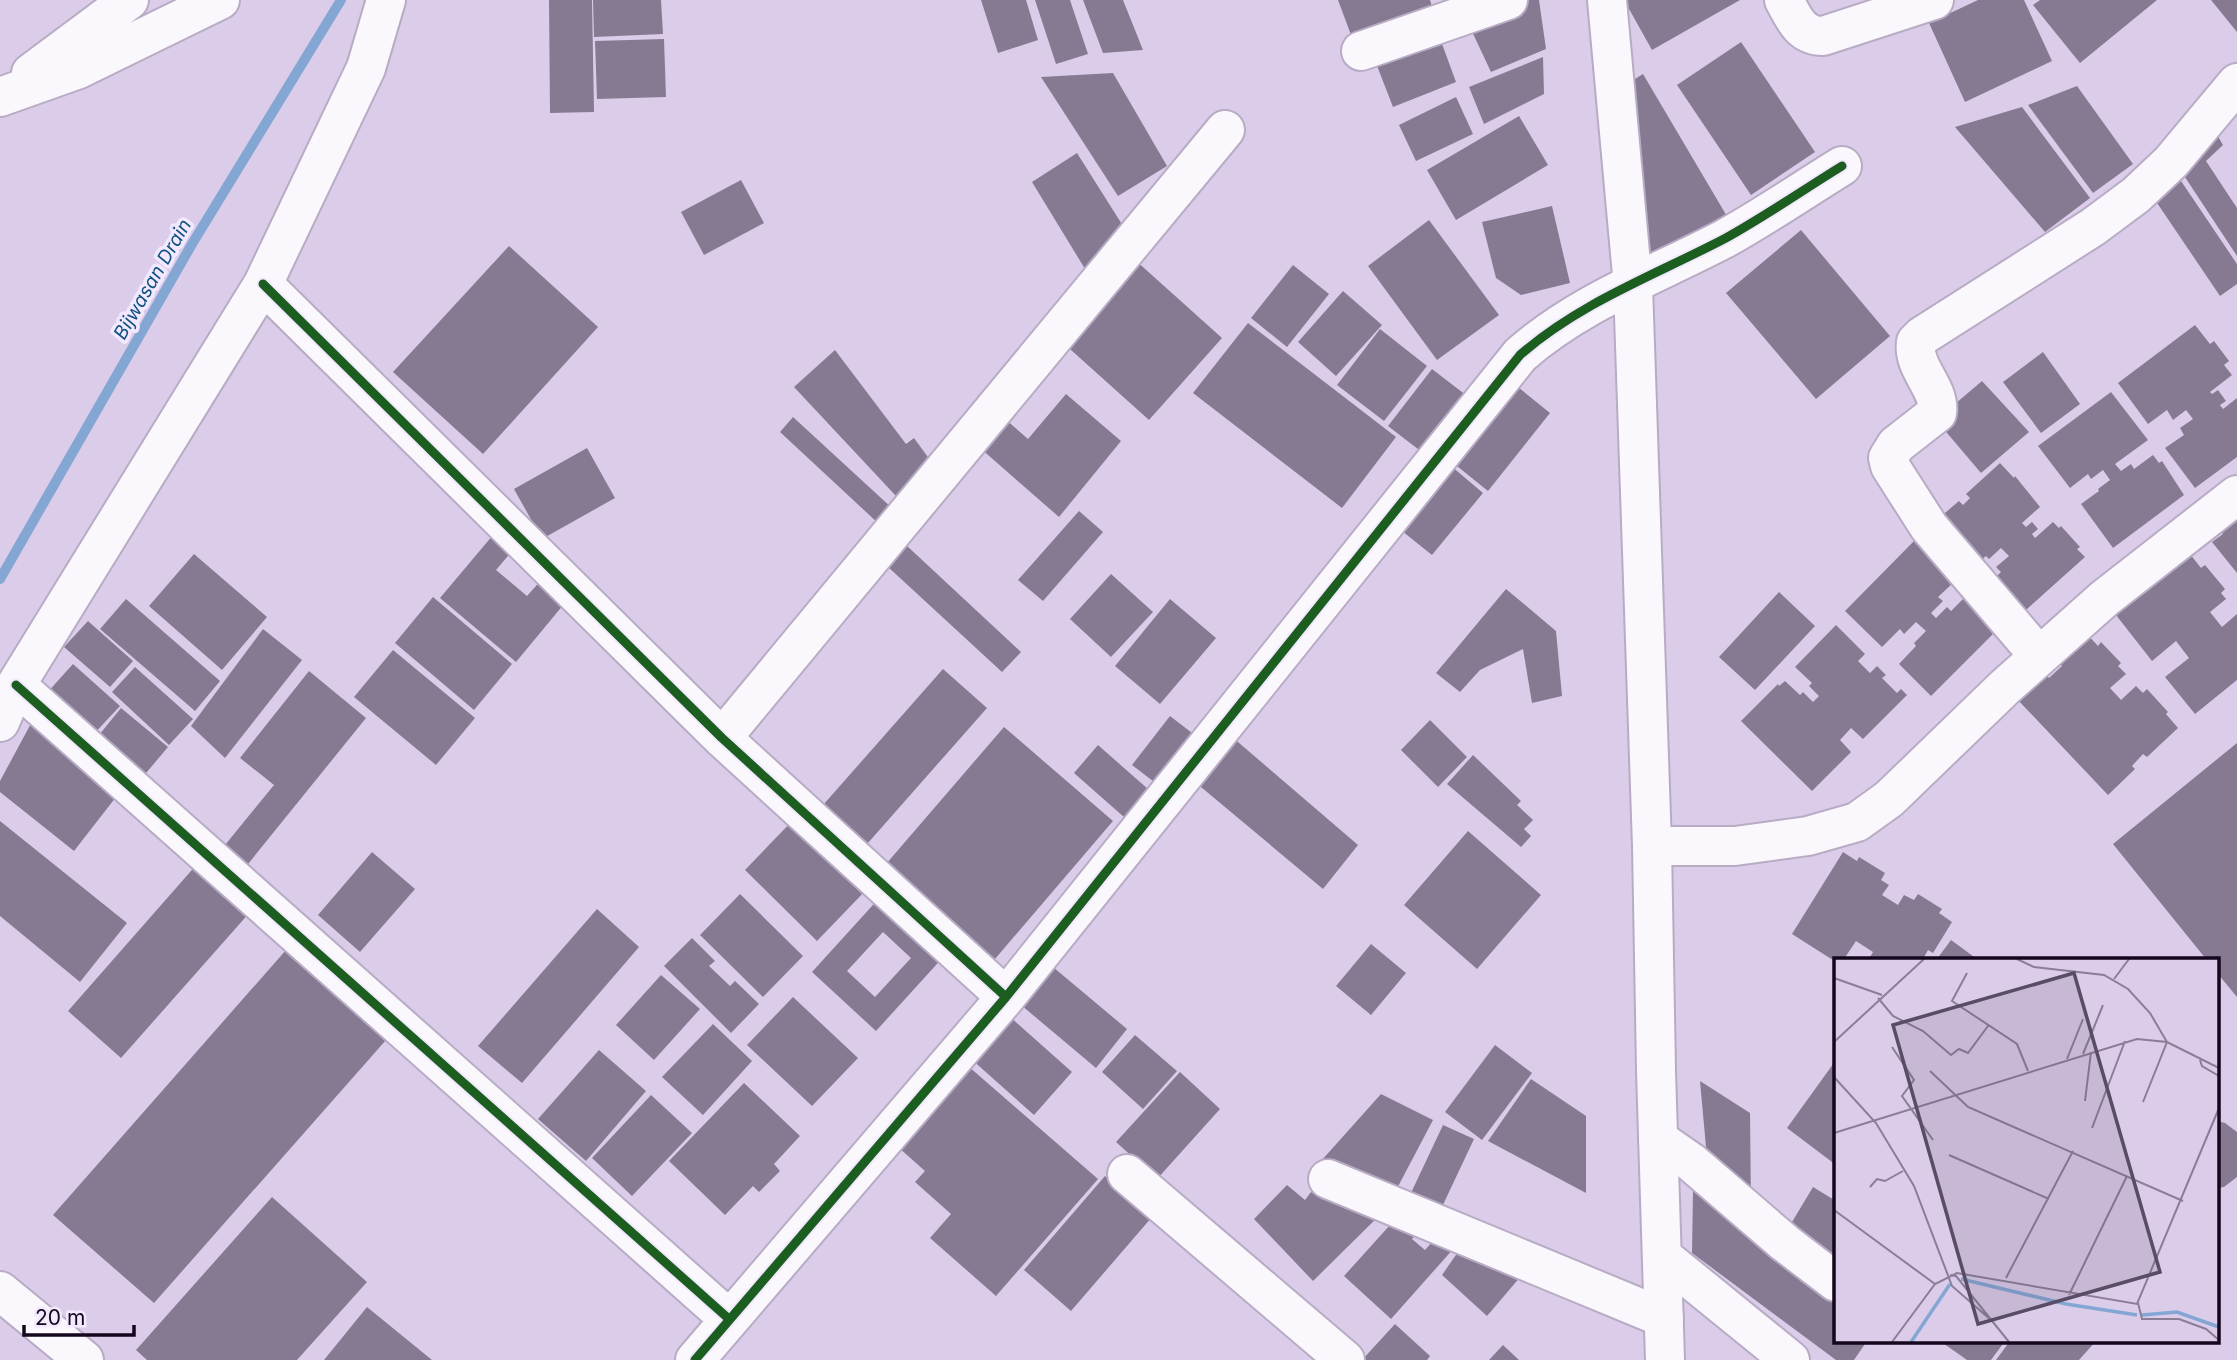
<svg xmlns="http://www.w3.org/2000/svg" width="2237" height="1360" viewBox="0 0 2237 1360" font-family="Inter,sans-serif">
  <style>
    .lines { fill: none; stroke-linecap: round; stroke-linejoin: round }
    .stream { stroke: #84a6d3; stroke-width: 10 }
    .building { fill: #867a92; fill-rule: evenodd }
    .minor-casing { stroke: #b8abc4; stroke-width: 42 }
    .major-casing { stroke: #b8abc4; stroke-width: 42 }
    .minor { stroke: #faf8fc; stroke-width: 38 }
    .major { stroke: #faf8fc; stroke-width: 38 }
    .cycleway-casing { stroke: #f3e9fe; stroke-width: 13 }
    .cycleway { stroke: #1b5e20; stroke-width: 9 }
    .labels { text-anchor: middle; stroke-width: 7; stroke-linejoin: round; paint-order: stroke }
    .water-label { font-size: 19px; font-style: italic; fill: #115182; stroke: #f3e9fe }
    .inset-river { fill: none; stroke: #84a6d3; stroke-width: 3.5 }
    .inset-road { fill: none; stroke: #8b7d98; stroke-width: 2 }
    .view { fill: #594c65; fill-opacity: 0.15; stroke: #594c65; stroke-width: 3.5 }
    .inset-edge { fill: none; stroke: #13061d; stroke-width: 3.5 }
  </style>
  <rect width="100%" height="100%" fill="#dbcdea"/>
  <g class="lines">
    <!-- stream -->
    <path class="stream" d="M0,579L192,244L341,0"/>
  </g>
  <!-- building -->
  <path class="building" d="M549,0H592L594,112L550,113Z
    M593,0H661L663,34L594,37Z
    M981,0H1026L1038,40L998,53Z
    M1035,0H1070L1088,54L1056,64Z
    M1083,0H1123L1143,50L1103,53Z
    M1338,0H1430L1434,12L1354,43Z
    M1529,0H1539L1546,49L1491,72L1468,23Z
    M1624,0H1740L1652,50Z
    M1978,0H2024L2052,61L1965,102L1929,23Z
    M2040,0H2157L2080,63L2033,5Z
    M2211,0H2237V32Z
    M1438,33L1456,82L1393,107L1374,58Z
    M664,39L666,97L597,99L595,41Z
    M1741,42L1815,152L1751,195L1677,85Z
    M1543,57L1544,94L1484,124L1469,87Z
    M1113,73L1167,166L1118,196L1041,77Z
    M1643,74L1728,218L1647,258L1630,82Z
    M2077,86L2133,164L2093,193L2028,105Z
    M1456,97L1473,134L1416,161L1399,125Z
    M2022,107L2090,198L2045,232L1955,127Z
    M1519,116L1548,165L1456,220L1427,170Z
    M2213,128L2223,145L2206,161L2237,208V256L2175,162Z
    M1077,153L1130,237L1093,282L1032,182Z
    M2177,175L2237,264V284L2220,296L2151,194Z
    M741,180L764,223L704,255L681,212Z
    M1552,206L1570,283L1521,295L1496,278L1482,222Z
    M1429,220L1499,315L1437,360L1368,266Z
    M1801,230L1890,336L1816,399L1726,293Z
    M509,246L598,327L483,454L393,372Z
    M1134,259L1222,338L1149,420L1061,341Z
    M1293,265L1329,294L1287,347L1251,318Z
    M1343,291L1382,325L1336,376L1298,342Z
    M1248,323L1396,437L1342,508L1193,393Z
    M2195,325L2210,344L2214,341L2229,361L2224,365L2232,375L2210,392L2212,394L2218,390L2226,401L2220,405L2223,409L2237,398V457L2195,488L2165,448L2184,435L2180,428L2193,419L2186,410L2173,420L2167,410L2148,424L2118,383Z
    M1380,329L1427,366L1384,421L1337,385Z
    M835,350L906,444L914,438L933,464L896,496L794,387Z
    M2043,352L2080,404L2041,433L2003,382Z
    M1432,369L1471,399L1427,456L1388,426Z
    M1508,379L1550,413L1488,491L1447,458Z
    M1982,381L2029,432L1981,473L1936,420Z
    M2111,392L2148,440L2115,464L2121,471L2131,464L2134,469L2153,455L2159,463L2162,461L2184,495L2113,548L2081,504L2099,491L2098,489L2110,480L2103,470L2091,479L2088,474L2070,488L2038,446Z
    M1066,394L1121,441L1059,517L971,440L996,411L1028,439Z
    M793,417L893,509L879,524L780,432Z
    M587,448L615,498L542,539L514,489Z
    M1444,460L1483,493L1432,555L1392,523Z
    M2000,463L2014,478L2015,476L2040,507L2022,523L2026,527L2032,522L2038,529L2032,534L2035,538L2053,522L2059,528L2061,526L2080,547L2077,549L2085,557L2017,618L1988,585L2001,572L1996,567L2009,556L2001,548L1989,559L1986,556L1972,568L1932,524L1959,501L1963,505L1970,498L1966,494Z
    M1079,511L1103,532L1043,601L1018,580Z
    M2237,516V573L2212,542L2223,534L2220,530Z
    M493,535L512,551L496,570L527,596L544,577L569,598L516,662L440,598Z
    M1915,540L1953,583L1938,597L1943,601L1931,613L1936,618L1947,607L1951,611L1966,596L2001,626L1931,696L1899,664L1916,646L1914,643L1926,631L1916,622L1904,634L1900,629L1882,647L1845,611Z
    M906,545L1021,652L1002,672L887,566Z
    M194,554L267,617L222,670L149,606Z
    M2190,554L2201,568L2205,565L2225,589L2221,593L2226,599L2210,612L2222,627L2237,614V680L2195,714L2165,677L2189,658L2176,641L2152,661L2116,615Z
    M1111,574L1153,612L1111,657L1070,619Z
    M1506,589L1556,631L1562,696L1532,703L1523,649L1480,670L1460,692L1436,673Z
    M1779,592L1815,626L1755,690L1719,657Z
    M433,597L512,664L474,710L395,643Z
    M126,599L220,681L195,711L100,629Z
    M1170,599L1216,638L1160,704L1115,666Z
    M88,621L133,661L110,687L64,647Z
    M1836,625L1865,654L1858,661L1870,673L1877,666L1886,675L1882,678L1897,693L1901,689L1907,695L1863,739L1851,728L1840,740L1851,752L1812,791L1741,721L1778,684L1779,686L1785,681L1800,695L1803,692L1813,702L1819,696L1809,686L1812,683L1795,667Z
    M263,629L302,660L225,758L191,726Z
    M2086,633L2098,646L2101,642L2121,663L2118,666L2126,674L2110,688L2121,700L2136,686L2143,693L2147,689L2168,712L2166,714L2178,728L2147,757L2143,754L2132,766L2135,769L2108,795L2017,699L2045,673L2049,678L2062,666L2057,661Z
    M393,650L475,718L436,765L354,697Z
    M73,664L120,706L91,737L45,695Z
    M135,667L193,719L169,745L112,692Z
    M943,669L987,708L860,852L816,813Z
    M309,671L366,718L244,869L221,850L274,785L240,758Z
    M121,708L168,747L141,779L95,740Z
    M1170,716L1205,743L1166,791L1132,765Z
    M34,718L123,788L74,851L0,792V781Z
    M1430,720L1467,757L1438,787L1401,750Z
    M1004,727L1113,821L989,966L880,871Z
    M1231,736L1358,845L1323,889L1195,782Z
    M2237,743V997L2218,974V959H2206L2113,844Z
    M1098,745L1157,797L1133,825L1074,773Z
    M1473,755L1521,801L1517,805L1533,820L1524,829L1531,836L1521,847L1447,784Z
    M796,817L868,888L817,941L745,870Z
    M0,821L127,923L80,982L0,916Z
    M1468,831L1541,895L1477,969L1404,905Z
    M372,852L415,889L360,952L318,915Z
    M1843,852L1857,861L1859,857L1885,873L1881,880L1889,885L1882,895L1898,905L1904,895L1914,900L1918,894L1942,909L1939,913L1952,922L1933,953L1928,950L1923,959H1869L1873,952L1856,941L1844,959H1836V962L1792,934Z
    M198,863L251,911L121,1058L68,1011Z
    M740,894L803,956L763,997L700,935Z
    M882,895L946,954L876,1031L812,972ZM883,932L911,958L875,997L847,971Z
    M597,909L639,947L522,1083L478,1046Z
    M692,938L715,961L709,966L730,986L735,981L759,1004L731,1033L664,966Z
    M1951,940L1977,959H1937Z
    M1371,944L1406,973L1371,1015L1336,986Z
    M286,950L386,1040L154,1303L53,1215Z
    M1053,967L1127,1029L1096,1068L1021,1005Z
    M661,975L700,1009L654,1060L616,1025Z
    M793,997L858,1058L812,1106L747,1045Z
    M1008,1015L1072,1072L1034,1115L970,1058Z
    M713,1024L752,1061L703,1115L662,1077Z
    M1135,1035L1177,1071L1143,1109L1102,1072Z
    M1495,1045L1532,1073L1482,1140L1445,1112Z
    M599,1050L646,1091L586,1161L538,1119Z
    M1836,1060V1165L1787,1128Z
    M968,1066L1098,1179L996,1296L930,1238L951,1214L915,1182L925,1171L898,1147Z
    M1180,1072L1220,1109L1157,1179L1116,1142Z
    M1531,1079L1586,1116V1193L1488,1141Z
    M1700,1081L1750,1113L1751,1208L1708,1169Z
    M744,1083L800,1136L774,1164L780,1171L759,1192L753,1186L725,1215L669,1161Z
    M1381,1094L1433,1120L1393,1196L1313,1170Z
    M651,1095L692,1133L632,1196L592,1158Z
    M2218,1121L2225,1123L2237,1132V1177L2224,1187L2218,1188Z
    M1443,1125L1474,1139L1441,1209L1410,1195Z
    M1105,1176L1152,1217L1071,1311L1024,1270Z
    M1287,1185L1305,1200L1311,1192L1324,1200L1336,1188L1387,1208L1313,1281L1254,1219Z
    M1813,1187L1836,1201V1269L1783,1237Z
    M1693,1191L1836,1286V1341H1867L1854,1360H1836L1692,1253Z
    M272,1197L367,1282L297,1360H147L136,1350Z
    M1399,1215L1418,1232L1412,1239L1425,1250L1440,1233L1455,1247L1391,1319L1344,1276Z
    M1467,1239L1527,1269L1487,1316L1442,1275Z
    M367,1307L432,1360H324Z
    M1395,1324L1430,1356L1427,1360H1362Z
    M1940,1341H2005L1991,1360H1967Z
    M2010,1341H2096L2079,1360H1996Z
    M1503,1345L1519,1360H1489Z"/>
  <g class="lines">
    <!-- minor casing -->
    <g class="minor-casing">
      <path id="minor" d="M1784,0C1794,18 1800,36 1823,36L1934,0
        M1361,51L1508,0
        M31,73L129,0
        M0,97L79,69L220,0
        M263,284L722,738L1006,997
        M2039,656L1929,527L1890,466L1888,458L1896,445L1937,413C1941,388 1912,369 1916,342L1922,336L2093,227L2136,195L2171,162L2237,83
        M16,685L729,1319
        M0,722L16,685L263,284L366,68L386,0
        M722,738L1225,130
        M1652,846H1735L1808,836L1857,822L1889,799L2005,687L2105,598L2237,495
        M1658,1139L1691,1162L1785,1243L1836,1282
        M1127,1174L1345,1360
        M1328,1179L1664,1318
        M1662,1256L1790,1360
        M0,1291L84,1360
        M695,1360L1006,997L1520,355C1579,303 1655,275 1724,239C1764,217 1803,190 1842,166"/>
    </g>
    <!-- major casing -->
    <g class="major-casing">
      <path id="major" d="M1607,0L1633,286L1652,846L1656,1071L1665,1360"/>
    </g>
    <!-- minor -->
    <use href="#minor" class="minor"/>
    <!-- major -->
    <use href="#major" class="major"/>
    <!-- cycleway casing -->
    <g class="cycleway-casing">
      <path id="cycleway" d="M263,284L722,738L1006,997
        M16,685L729,1319
        M695,1360L1006,997L1520,355C1579,303 1655,275 1724,239C1764,217 1803,190 1842,166"/>
    </g>
    <!-- cycleway -->
    <use href="#cycleway" class="cycleway"/>
  </g>
  <g class="labels">
    <!-- water labels -->
    <g class="water-label">
      <text transform="translate(152 279) rotate(-60)" y="7">Bijwasan Drain</text>
    </g>
  </g>
  <!-- overview -->
  <g transform="translate(1834 958)">
    <rect width="385" height="385" fill="#dbcdea"/>
    <path class="inset-river" d="M127,321L232,346L303,357M308,357L343,354L385,369M77,384L116,326"/>
    <path class="inset-road" d="M183,1L200,9L270,17L294,31L316,55L333,84L309,144M133,15L118,43L183,86L194,113M0,20L48,37M280,21L295,1M44,40L59,58L89,73L117,97L125,91L134,95L154,68M0,84L90,1M58,89L80,122L68,138L99,182M249,96L269,47M233,101L249,61M366,102L368,108L385,118M96,113L134,149L349,243M0,119L42,165L80,228L118,328L157,362M251,143L257,94M258,170L291,83M0,175L303,81L333,84L385,110M115,197L215,241M36,229L43,221L51,223L69,213M0,252L101,326M116,317L122,318L175,384M172,320L239,193M235,337L293,218M304,345L308,361H345L372,371L385,382M58,384L101,326L123,315L303,346L385,150"/>
    <path class="view" d="M240,15L326,314L144,366L59,67Z"/>
    <rect width="385" height="385" class="inset-edge"/>
  </g>
  <!-- scale -->
  <path d="M24 1325v10h110v-10" fill="none" stroke="#13061d" stroke-width="3.5"/>
  <text x="35" y="1325" font-size="21" fill="#13061d" stroke="#f3e9fe" stroke-width="5" paint-order="stroke">20 m</text>
</svg>
